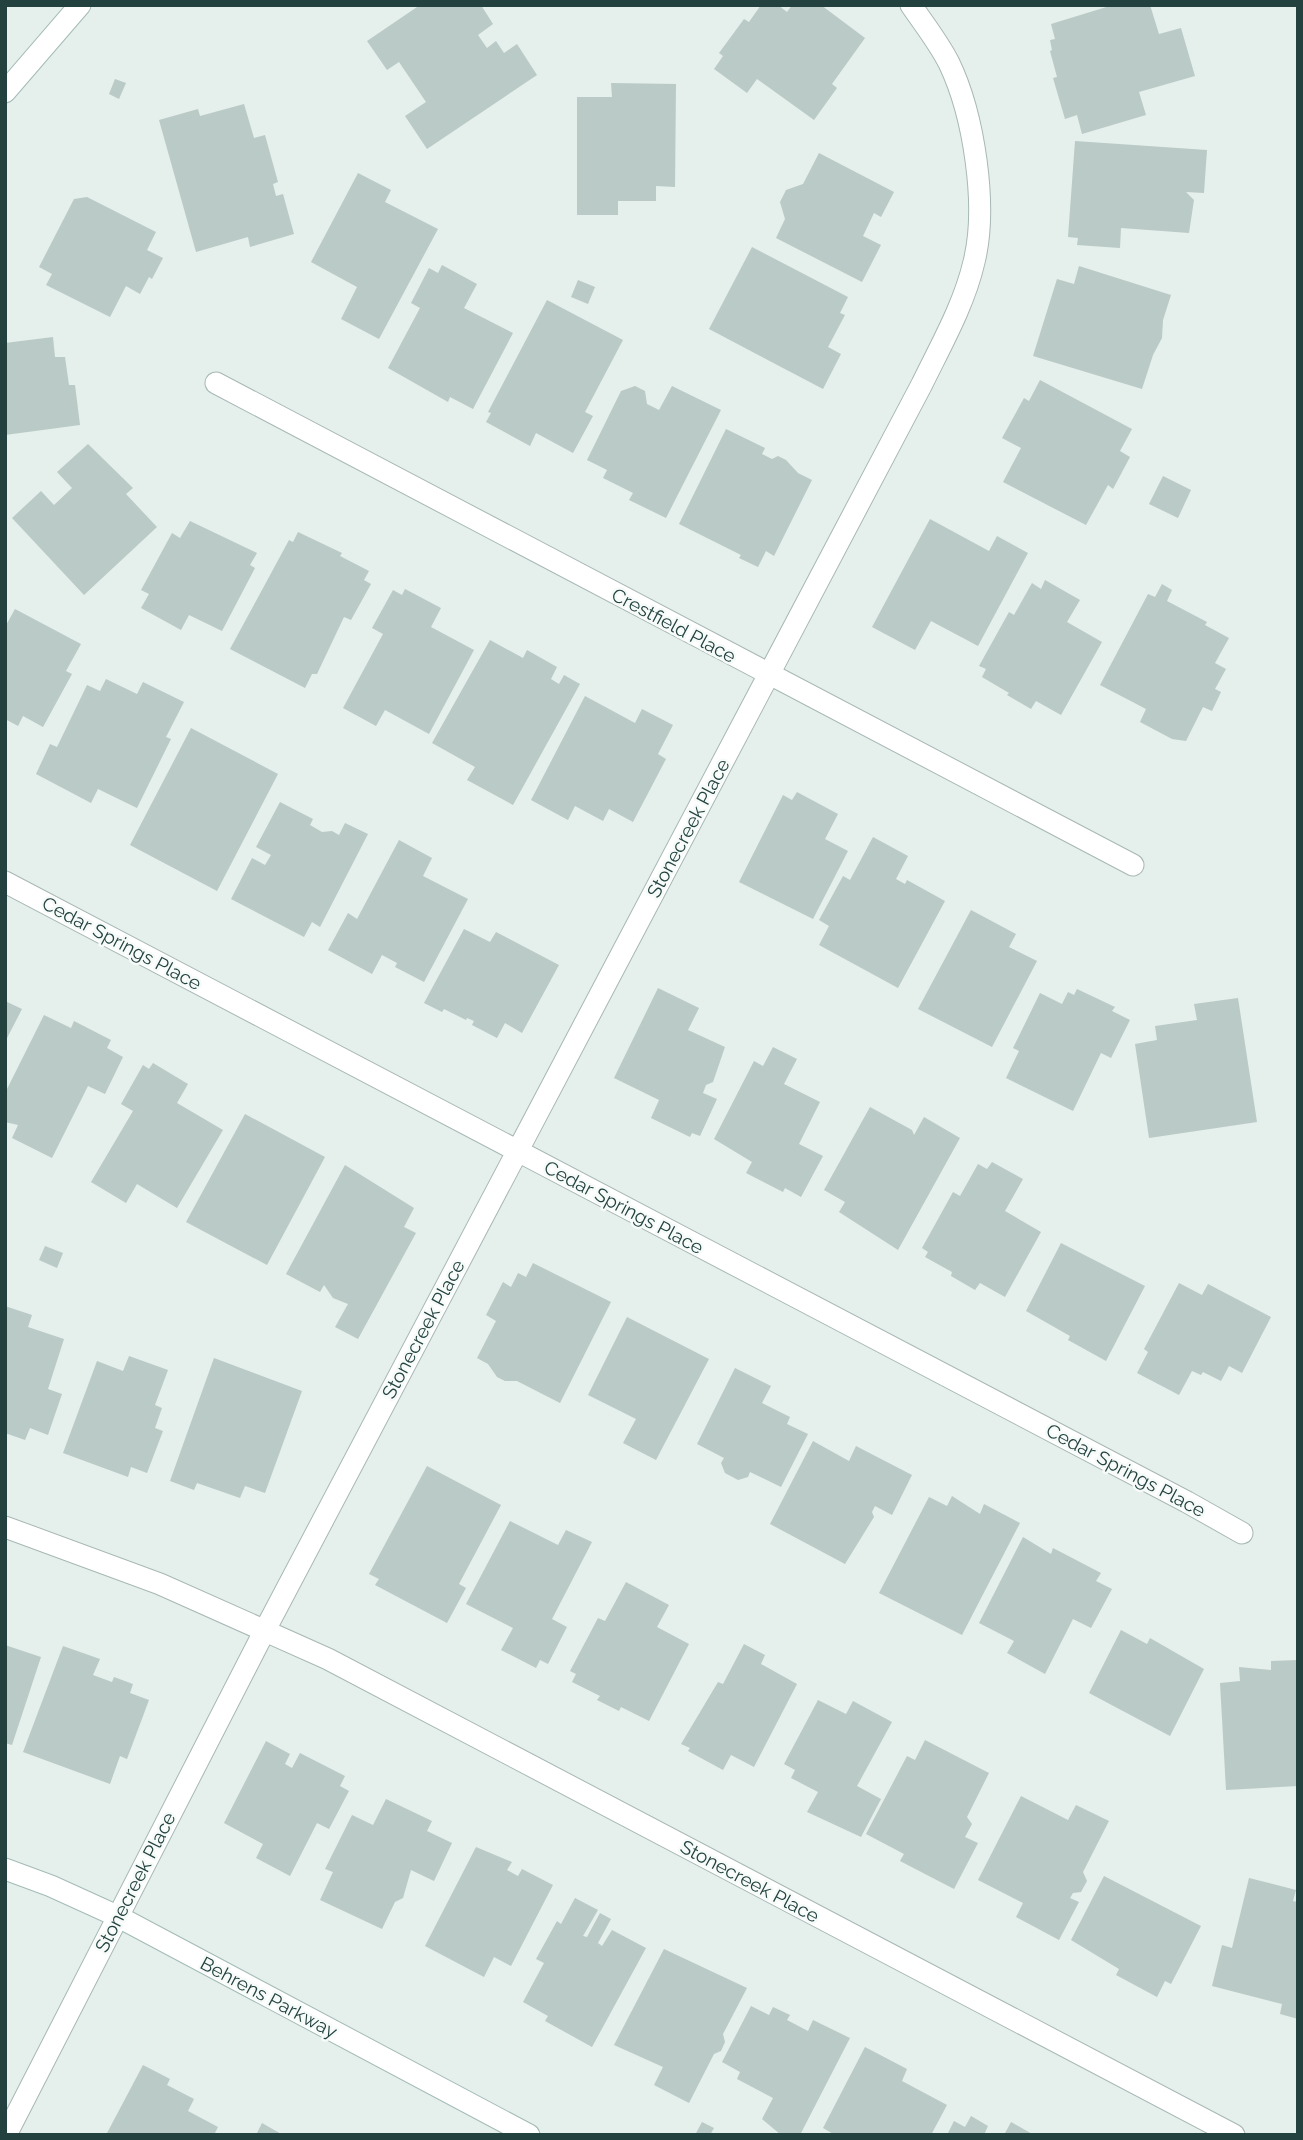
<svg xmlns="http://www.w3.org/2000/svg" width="1303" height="2140" viewBox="0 0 1303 2140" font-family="Raleway,sans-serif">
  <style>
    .building { fill: #bacac6 }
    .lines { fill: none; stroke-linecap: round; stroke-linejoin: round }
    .street-casing { stroke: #a7b8b5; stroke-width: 23 }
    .secondary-casing { stroke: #a3bbb7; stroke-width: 23 }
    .street { stroke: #fff; stroke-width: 21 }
    .secondary { stroke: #fff; stroke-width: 21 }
    .labels { text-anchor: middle; stroke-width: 5; stroke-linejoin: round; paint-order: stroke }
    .street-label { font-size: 19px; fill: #23423f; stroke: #f6fbf9 }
  </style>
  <rect width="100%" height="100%" fill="#e5efec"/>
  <!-- building -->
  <path class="building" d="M420,5H481L493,24L478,35L487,48L496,41L504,53L517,44L537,75L427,149L405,116L426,102L399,62L387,70L367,41Z
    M761,5H778L787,12L792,5H821L865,38L832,84L837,88L814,120L757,79L747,93L714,69L723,56L719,53L744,19L749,22Z
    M1113,5H1150L1159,34L1181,28L1195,76L1139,92L1146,115L1082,134L1077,115L1065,119L1053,78L1057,77L1050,51L1052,50L1050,40L1055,39L1051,24Z
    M115,79L126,83L119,99L109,94Z
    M611,83L676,84L675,187L656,186V201H618V215H577V97H612Z
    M244,104L254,138L265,135L278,182L273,184L276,196L283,194L294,234L250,247L248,237L196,252L159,120L198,109L200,116Z
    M1075,141L1207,150L1204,193L1186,192L1194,200L1189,233L1121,228L1120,248L1077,245L1078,238L1068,237Z
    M819,153L894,192L881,217L874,213L863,236L881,245L862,282L776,238L785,219L780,202L786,190L803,184Z
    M358,173L391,190L385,202L438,229L379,339L341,319L357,287L311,262Z
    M87,197L156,232L147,250L163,258L152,279L149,277L140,294L126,286L110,317L46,285L52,274L39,267L74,199Z
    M752,247L848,297L840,313L845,315L828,347L841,354L823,389L709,329Z
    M442,265L477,284L464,308L513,333L473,409L450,397L448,402L388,368L420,308L411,303L429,268L438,273Z
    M1079,266L1171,295L1163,320L1162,338L1153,355L1142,389L1033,356L1057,279L1074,284Z
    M578,280L595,287L588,304L571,297Z
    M547,300L623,340L585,412L593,416L573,453L536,433L530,446L486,422L491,413L488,412Z
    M53,337L55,357H65L69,385H75L80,425L5,435V343Z
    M1040,380L1132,429L1120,451L1130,457L1113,489L1108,485L1086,525L1003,482L1021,448L1002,438L1024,398L1029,401Z
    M635,386L645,391L647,404L659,410L672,386L721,410L666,518L629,500L633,493L603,478L607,470L587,460L621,391Z
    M726,429L765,448L762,454L772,459L778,456L786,460L798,473L812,480L774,556L766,551L758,567L739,558L741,555L679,524Z
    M88,444L133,488L126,494L157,527L84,595L12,518L41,491L54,505L72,488L57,472Z
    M1163,476L1191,490L1178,518L1149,504Z
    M930,519L989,551L997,536L1028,553L978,646L931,621L915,650L872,627Z
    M190,521L257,553L250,565L255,568L222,631L189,615L181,630L141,608L149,594L141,590L172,533L180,538Z
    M298,532L342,553L340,556L369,571L364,580L371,584L351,620L344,617L317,674H312L305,688L230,649L289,540L293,542Z
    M1045,580L1080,600L1067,622L1102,642L1061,715L1036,701L1031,709L1007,695L1009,693L982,677L986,669L979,666L1009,612L1014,615L1032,583L1041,589Z
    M1162,584L1172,590L1167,601L1207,622L1205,625L1229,638L1215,663L1226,669L1215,689L1221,692L1212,711L1203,707L1186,741L1172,739L1140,722L1146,709L1100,685L1148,594L1155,597Z
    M405,589L441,608L431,627L474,650L429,734L385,710L376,726L343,708L383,634L372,628L393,590L402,595Z
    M15,609L81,644L66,671L72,674L43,727L23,716L18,726L5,719V627Z
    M490,640L523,658L527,650L557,667L551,679L559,684L564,675L580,684L513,805L467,780L475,767L432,743Z
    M106,679L137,694L143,682L184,702L166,737L171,739L137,808L98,789L91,803L36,774L50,744L57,747L87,685L100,691Z
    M585,696L635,723L642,709L673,725L658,754L666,759L633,822L609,809L603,821L575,806L568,820L531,800Z
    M191,728L278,774L217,891L130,845Z
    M797,792L838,814L825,839L848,851L813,919L739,882L783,795L792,800Z
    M280,802L313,819L310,825L322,832L332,831L339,835L345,823L368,834L320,927L312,922L304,937L231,899L252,858L265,865L271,855L256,847Z
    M873,837L908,856L896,879L905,884L907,880L945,901L898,988L819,945L829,926L819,920L843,876L850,880Z
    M399,840L432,858L423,876L468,899L424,982L395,967L397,963L382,955L372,974L328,950L348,913L357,919Z
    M971,910L1016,934L1009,947L1037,961L992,1047L918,1009Z
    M464,929L490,942L496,932L559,965L522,1033L505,1023L497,1038L472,1025L474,1021L467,1018L466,1020L444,1009L442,1012L424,1003Z
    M658,988L699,1008L688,1030L725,1047L713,1082L706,1085L703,1093L717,1099L700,1136L692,1133L690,1137L651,1118L659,1100L614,1078Z
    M1077,989L1115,1007L1112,1011L1130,1020L1111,1058L1101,1053L1073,1111L1006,1078L1019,1051L1013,1048L1040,993L1062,1004L1068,992L1074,995Z
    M1238,998L1257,1122L1149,1138L1135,1044L1157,1040L1155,1026L1197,1020L1194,1004Z
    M5,1001L22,1009L5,1042Z
    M44,1015L71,1028L74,1021L111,1040L107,1048L123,1057L105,1094L88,1086L52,1158L12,1138L18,1125L5,1122V1093Z
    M773,1047L797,1059L784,1084L820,1102L799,1144L823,1156L801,1197L785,1188L783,1192L746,1173L752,1162L714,1139L754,1061L763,1066Z
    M153,1063L188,1084L177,1103L223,1130L177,1208L137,1184L126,1203L91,1182L133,1111L121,1104L143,1065L149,1069Z
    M870,1107L912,1130L914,1135L924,1117L960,1138L898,1250L839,1212L845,1202L824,1190Z
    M245,1114L325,1157L267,1265L186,1222Z
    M992,1162L1023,1179L1005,1211L1041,1232L1005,1297L980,1283L975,1290L951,1276L952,1272L925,1257L928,1252L922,1248L953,1192L960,1196L978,1164L987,1169Z
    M345,1165L414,1208L404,1227L416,1233L358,1339L335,1327L348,1304L333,1298L324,1285L320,1292L286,1274Z
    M1061,1243L1145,1286L1106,1361L1068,1340L1070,1336L1026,1311Z
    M45,1246L63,1253L57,1268L39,1260Z
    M533,1263L611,1302L560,1403L517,1381H505L497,1377L488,1364L477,1358L496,1321L486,1315L503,1282L511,1287L518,1273L526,1277Z
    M1179,1283L1202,1295L1208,1284L1271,1317L1242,1373L1229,1366L1221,1381L1203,1372L1201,1375L1192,1371L1179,1395L1137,1373L1148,1352L1144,1349Z
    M5,1306L32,1315L28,1327L64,1339L48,1389L62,1394L48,1435L30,1428L25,1440L5,1433Z
    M627,1317L709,1359L656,1460L623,1443L636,1419L588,1395Z
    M129,1356L168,1370L155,1405L162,1408L155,1428L163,1431L147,1473L131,1467L128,1477L63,1453L97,1361L123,1371Z
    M214,1358L302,1391L265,1493L245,1486L240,1498L197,1483L194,1490L170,1481Z
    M735,1368L771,1386L762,1403L790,1417L787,1424L808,1434L781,1487L750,1472L748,1477L738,1480L725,1473L721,1463L724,1458L697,1444Z
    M813,1441L849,1461L856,1446L912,1475L892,1515L875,1506L872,1512L874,1517L845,1564L770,1524Z
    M427,1466L501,1505L459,1584L466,1588L447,1623L375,1585L379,1579L369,1574Z
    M952,1496L980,1514L984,1504L1020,1523L962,1635L879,1593L929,1497L947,1506Z
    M510,1521L558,1545L566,1530L592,1542L552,1619L567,1627L548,1664L540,1660L536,1668L501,1650L513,1628L466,1604Z
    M1023,1537L1051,1554L1053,1548L1101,1573L1096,1581L1112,1589L1091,1628L1073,1619L1045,1674L1007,1653L1014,1641L979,1623Z
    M626,1582L669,1605L657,1627L689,1644L649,1721L621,1707L619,1711L597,1700L600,1696L572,1682L576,1674L570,1671L598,1618L605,1621Z
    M1121,1630L1147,1644L1150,1638L1204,1669L1170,1736L1089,1693Z
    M744,1644L765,1655L761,1664L797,1684L754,1767L731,1755L723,1770L688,1751L690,1748L681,1744L718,1682L723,1684Z
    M5,1645L41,1657L12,1745L5,1743Z
    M63,1646L100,1659L93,1675L112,1682L114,1677L133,1684L130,1693L149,1700L127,1759L120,1756L110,1784L23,1752Z
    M1298,1660V1786L1226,1790L1220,1683L1240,1681L1239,1667L1271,1670V1661Z
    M818,1700L846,1714L853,1701L892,1722L857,1786L881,1799L861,1837L807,1812L818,1792L791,1778L795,1770L784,1764Z
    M925,1740L989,1773L967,1817L972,1824L965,1837L978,1843L954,1889L900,1861L904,1854L866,1834L907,1756L915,1760Z
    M266,1741L290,1754L285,1764L292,1768L300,1753L345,1776L340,1786L349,1791L329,1829L317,1823L290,1876L256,1858L263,1844L224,1823Z
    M1021,1796L1068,1820L1076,1805L1109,1821L1083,1872L1087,1881L1081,1892L1073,1893L1070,1898L1079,1902L1059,1940L1016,1917L1023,1903L978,1880Z
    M386,1799L432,1821L427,1831L452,1843L434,1881L411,1870L403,1898L395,1902L382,1929L320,1900L333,1872L325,1869L352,1815L373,1825Z
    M476,1847L512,1862L507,1870L518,1876L522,1869L553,1885L511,1966L494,1957L484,1977L425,1946Z
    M1104,1876L1201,1926L1171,1984L1165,1981L1157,1997L1116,1975L1119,1969L1071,1940Z
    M1249,1878L1296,1890L1293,1901L1298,1902V2019L1280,2014L1282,2004L1212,1986L1222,1945L1232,1948Z
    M575,1898L598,1910L583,1936L587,1937L600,1913L611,1919L598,1943L602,1946L612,1930L646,1948L592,2047L545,2021L548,2016L523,2002L544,1963L536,1959L557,1921L561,1924Z
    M664,1949L747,1988L723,2034L725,2042L721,2051L714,2054L689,2103L654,2085L663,2067L614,2045Z
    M751,2006L769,2015L773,2007L790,2015L787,2020L808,2031L813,2020L850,2038L800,2135H781L762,2119L773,2098L737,2079L740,2072L722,2062Z
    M865,2047L907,2069L902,2081L947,2105L931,2135H835L823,2128Z
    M143,2065L170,2079L167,2085L194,2099L188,2111L218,2127L214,2135H106Z
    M971,2116L988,2126L984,2135H947L954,2121L965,2127Z
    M702,2122L714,2128L710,2135H695Z
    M1011,2122L1034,2135H1004Z
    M262,2123L283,2135H256Z"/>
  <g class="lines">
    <!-- street casing -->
    <g class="street-casing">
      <path id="street" d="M216,383L1133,865
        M5,882L1187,1502L1242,1533
        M5,1527L160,1584L328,1659L1234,2135
        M6,2135L265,1630L922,384C941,345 964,305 974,262C988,206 974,115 949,63C939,43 924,24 911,5"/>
    </g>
    <!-- secondary casing -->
    <g class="secondary-casing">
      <path id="secondary" d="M5,92L80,5
        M5,1869L51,1886L117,1916L529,2135"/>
    </g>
    <!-- street -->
    <use href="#street" class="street"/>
    <!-- secondary -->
    <use href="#secondary" class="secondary"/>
  </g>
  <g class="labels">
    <!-- street labels -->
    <g class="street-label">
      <text transform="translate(674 625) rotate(28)" y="7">Crestfield Place</text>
      <text transform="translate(688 828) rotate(-62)" y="7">Stonecreek Place</text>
      <text transform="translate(122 943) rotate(28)" y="7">Cedar Springs Place</text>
      <text transform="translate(624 1207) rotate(28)" y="7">Cedar Springs Place</text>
      <text transform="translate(423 1329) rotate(-62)" y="7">Stonecreek Place</text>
      <text transform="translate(1126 1470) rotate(28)" y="7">Cedar Springs Place</text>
      <text transform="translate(750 1881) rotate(28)" y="7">Stonecreek Place</text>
      <text transform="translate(135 1882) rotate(-63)" y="7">Stonecreek Place</text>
      <text transform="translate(269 1997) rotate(28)" y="7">Behrens Parkway</text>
    </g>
  </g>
  <!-- border -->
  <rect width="1303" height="2140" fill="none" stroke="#23423f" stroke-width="14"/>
</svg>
